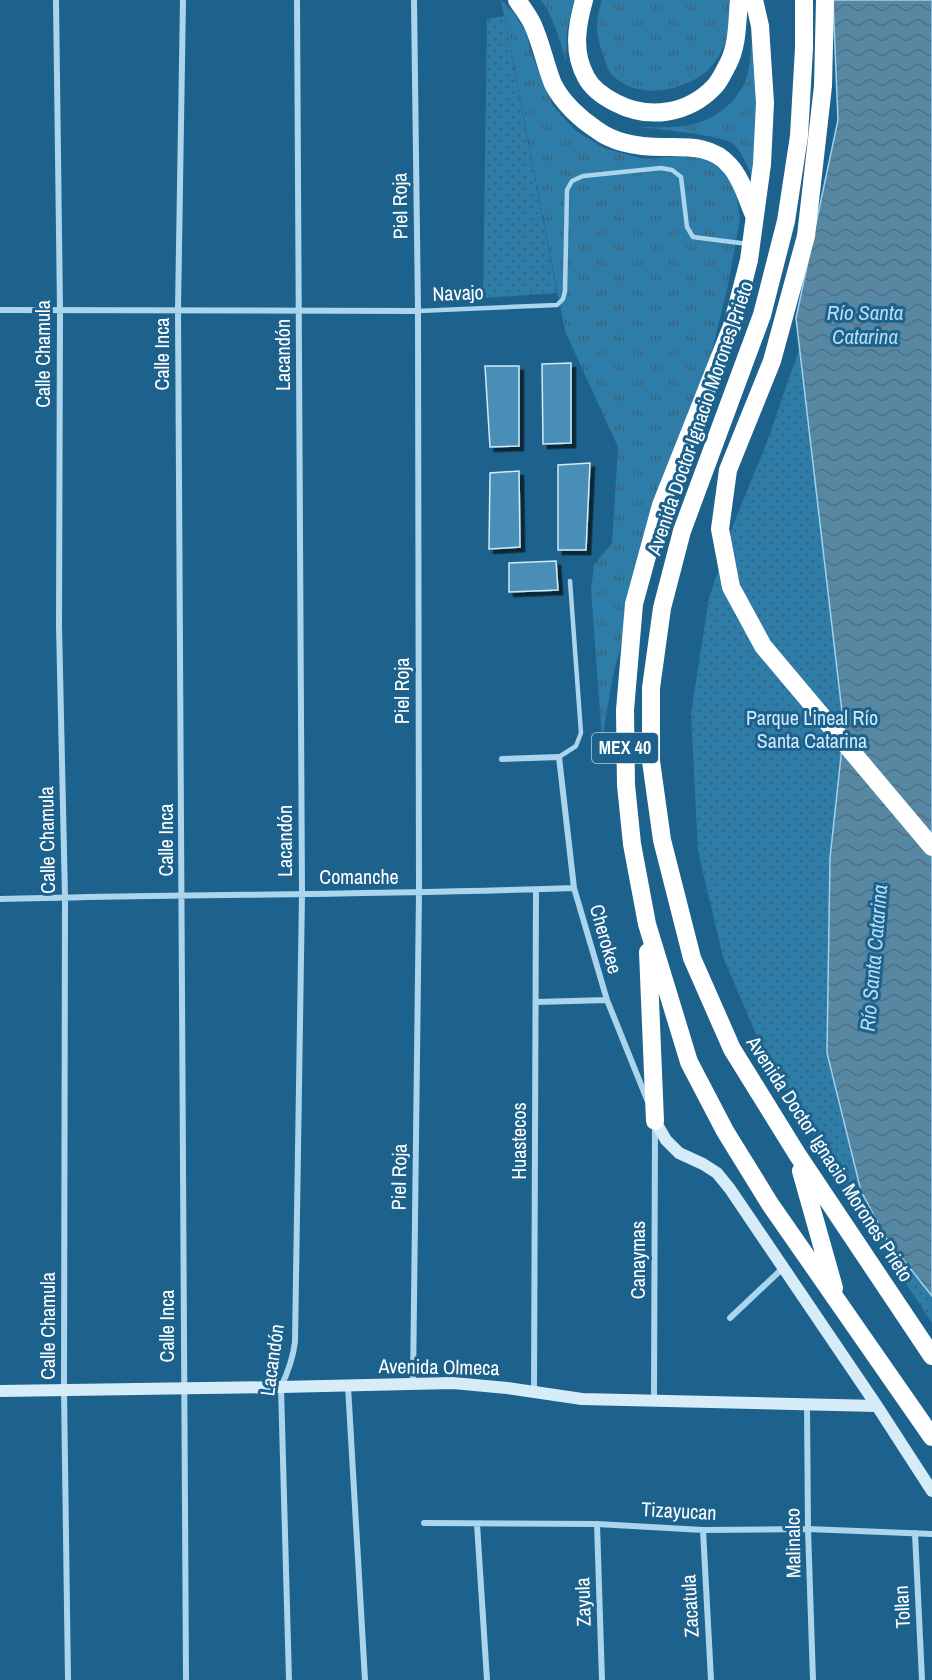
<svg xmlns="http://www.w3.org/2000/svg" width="932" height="1680" viewBox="0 0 932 1680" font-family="'Archivo Narrow',sans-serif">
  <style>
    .grass { fill: url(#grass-tufts) }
    .park { fill: url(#park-dots) }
    .water { fill: url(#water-waves); stroke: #9ed2ee; stroke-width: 1.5 }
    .building { fill: #4a8eb6; stroke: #d0eaf9; stroke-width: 1.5; filter: url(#shadow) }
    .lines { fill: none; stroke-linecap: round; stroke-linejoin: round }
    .lane { stroke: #aad5ec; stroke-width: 4.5 }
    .street { stroke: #aad5ec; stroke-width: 6 }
    .secondary { stroke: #d6ecf9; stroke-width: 12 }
    .highway { stroke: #fff; stroke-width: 18 }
    .labels { text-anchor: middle; stroke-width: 6; stroke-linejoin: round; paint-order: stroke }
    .shield { fill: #1d628c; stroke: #bbd0dc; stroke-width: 1.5 }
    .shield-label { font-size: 18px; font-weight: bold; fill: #fff }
    .street-label { font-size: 20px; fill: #fff; stroke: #1d628c }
    .park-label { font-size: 20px; fill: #d0eaf9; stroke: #1d628c }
    .water-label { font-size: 21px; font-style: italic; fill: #b6def4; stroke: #1d628c }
  </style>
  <defs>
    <pattern id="grass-tufts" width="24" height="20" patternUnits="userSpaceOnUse" patternTransform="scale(1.5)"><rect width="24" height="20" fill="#2e7ca8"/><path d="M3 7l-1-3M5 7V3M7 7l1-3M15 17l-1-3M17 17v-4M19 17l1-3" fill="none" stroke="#3d647a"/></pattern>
    <pattern id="park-dots" width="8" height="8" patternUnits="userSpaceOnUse" patternTransform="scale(1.5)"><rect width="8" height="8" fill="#2e7ca8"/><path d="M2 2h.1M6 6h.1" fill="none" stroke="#3d647a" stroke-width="1.8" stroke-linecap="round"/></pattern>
    <pattern id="water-waves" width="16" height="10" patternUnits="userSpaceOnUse" patternTransform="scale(1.5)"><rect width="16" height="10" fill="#5687a3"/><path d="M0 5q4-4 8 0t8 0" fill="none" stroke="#526f80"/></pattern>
    <filter id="shadow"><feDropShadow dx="4.5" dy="4.5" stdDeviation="0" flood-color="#0009"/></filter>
  </defs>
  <rect width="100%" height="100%" fill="#1d628c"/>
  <!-- grass -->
  <path class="grass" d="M501,0L512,10L526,32L531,52L553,106L576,131L604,148L644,159L680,156L704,158L720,169L731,180L737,198L740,219L727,290L705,378L648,538L613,676L602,739L591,590L594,565L612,543L618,447L565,331Z
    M541,0H574L567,30L566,61C560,41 554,18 541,0Z
    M602,0H731C731,7 732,16 731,23C728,40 719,61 706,72C680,92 637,100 612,75C607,70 605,60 603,54C595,33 595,21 602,0Z
    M753,12L759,61L754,183C749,170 744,156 735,145C725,135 657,129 639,127C654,127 671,128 685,126C716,121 744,99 749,67C752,49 752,30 753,12Z"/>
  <!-- park -->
  <path class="park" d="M932,0V1323L862,1217L763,1050L723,957L698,851L691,713L709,598L734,523L767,442L806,329Z
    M504,16L557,293L483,298L487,19Z"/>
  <!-- water -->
  <path class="water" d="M833,0H932V1296L886,1238L861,1191L827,1053L830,858L844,729L796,318L838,120Z"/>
  <!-- building -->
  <path class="building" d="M571,363V443L543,444L542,364Z
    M485,366H519V446L490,447Z
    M590,463L586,550H558V465Z
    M519,471L520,547L489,549L490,473Z
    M556,561L558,590L509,592V563Z"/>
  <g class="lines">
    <!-- lane -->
    <path class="lane" d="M418,311L557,305L563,299L565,291L567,190L572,181L583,176L661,168L672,170L681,177L687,227L693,237L748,244
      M559,757L576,746L581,733L570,581"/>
    <!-- street -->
    <path class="street" d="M56,0L60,310L59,626L65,897L64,1391L68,1680
      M183,0L178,309L186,1680
      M0,310L418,311
      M502,759L559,757L574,888L607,1000L648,1102
      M0,899C191,894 383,895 574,888
      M536,1002L607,1000
      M730,1318L783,1268
      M413,1383L419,893L418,311L414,0
      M348,1386L365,1680
      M534,1392L536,890
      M654,1400L655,1126
      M807,1405L808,1529L813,1680
      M424,1523L597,1524L703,1530L808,1529L932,1534
      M477,1524L487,1680
      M597,1524L602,1680
      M703,1530L711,1680
      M915,1533L922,1680
      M289,1680L281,1387C288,1372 293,1358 295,1342L302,894L297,0"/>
    <!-- secondary -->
    <path class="secondary" d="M655,1121L666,1140L679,1153L703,1164L717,1173L730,1189L877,1406L932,1491
      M0,1391L281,1387L453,1383L507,1388L582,1399L877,1406"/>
    <!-- highway -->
    <path class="highway" d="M517,0C522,7 528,15 532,23C541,42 545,64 553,84C562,102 580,119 597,130C614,143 641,147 663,147C687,147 713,145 730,166C742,179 747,200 754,215
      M584,0C577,25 572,52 586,77C592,89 604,97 616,103C649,120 688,114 714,87C720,81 724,71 728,64C738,45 737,21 739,0
      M754,0L760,26L765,103L762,164L749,260L732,326L661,505L634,604L625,710L626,785L632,844L647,924L689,1062L725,1131L770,1204L932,1437
      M804,0V48L799,136L786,221L762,315L682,531L662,608L651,688V761L662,840L692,958L732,1049L797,1154L932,1356
      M825,0L823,86L806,236L772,361L728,470L720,529L731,587L763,646L932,847
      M648,952L655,1121
      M801,1171L834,1288"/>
  </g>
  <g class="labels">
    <!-- shield labels -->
    <rect class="shield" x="592" y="733" width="66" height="30" rx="4.5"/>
    <g class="shield-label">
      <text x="625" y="754">MEX 40</text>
    </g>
    <!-- street labels -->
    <g class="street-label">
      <text transform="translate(400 206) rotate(-91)" y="7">Piel Roja</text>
      <text transform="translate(458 293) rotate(-2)" y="7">Navajo</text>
      <text transform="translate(43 354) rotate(-90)" y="7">Calle Chamula</text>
      <text transform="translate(162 354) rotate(-90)" y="7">Calle Inca</text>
      <text transform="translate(283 355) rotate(-90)" y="7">Lacandón</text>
      <text transform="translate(700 418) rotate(-71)" y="7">Avenida Doctor Ignacio Morones Prieto</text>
      <text transform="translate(402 691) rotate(-90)" y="7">Piel Roja</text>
      <text transform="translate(47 840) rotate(-91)" y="7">Calle Chamula</text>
      <text transform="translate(166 840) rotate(-90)" y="7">Calle Inca</text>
      <text transform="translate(285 841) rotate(-90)" y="7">Lacandón</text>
      <text x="359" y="884">Comanche</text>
      <text transform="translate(606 939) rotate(74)" y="7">Cherokee</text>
      <text transform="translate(519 1141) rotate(-90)" y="7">Huastecos</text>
      <text transform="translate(830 1159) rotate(57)" y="7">Avenida Doctor Ignacio Morones Prieto</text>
      <text transform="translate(399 1177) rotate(-89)" y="7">Piel Roja</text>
      <text transform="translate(638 1260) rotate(-90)" y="7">Canaymas</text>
      <text transform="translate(48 1326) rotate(-90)" y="7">Calle Chamula</text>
      <text transform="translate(167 1326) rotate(-90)" y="7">Calle Inca</text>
      <text transform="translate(272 1360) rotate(-82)" y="7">Lacandón</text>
      <text transform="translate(439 1367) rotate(1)" y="7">Avenida Olmeca</text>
      <text transform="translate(679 1511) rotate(3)" y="7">Tizayucan</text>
      <text transform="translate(793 1543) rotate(-91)" y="7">Malinalco</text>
      <text transform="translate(583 1602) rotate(-92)" y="7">Zayula</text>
      <text transform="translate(690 1606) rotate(-93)" y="7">Zacatula</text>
      <text transform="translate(902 1607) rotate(-93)" y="7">Tollan</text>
    </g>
    <!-- park labels -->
    <g class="park-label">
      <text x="812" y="725">Parque Lineal Río<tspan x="812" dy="23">Santa Catarina</tspan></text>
    </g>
    <!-- water labels -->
    <g class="water-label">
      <text x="865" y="320">Río Santa<tspan x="865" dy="24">Catarina</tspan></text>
      <text transform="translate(874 958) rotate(-85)" y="7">Río Santa Catarina</text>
    </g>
  </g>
</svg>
